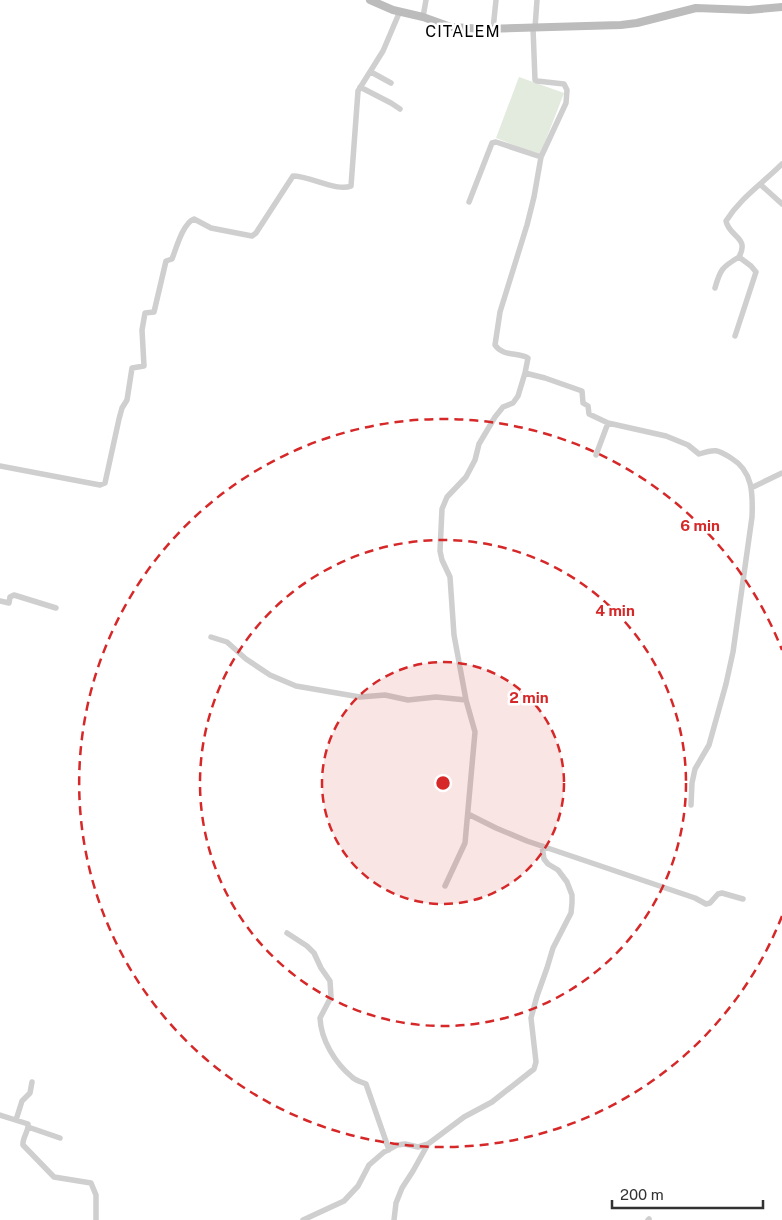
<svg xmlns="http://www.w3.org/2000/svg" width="782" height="1220" viewBox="0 0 782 1220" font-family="'Public Sans',sans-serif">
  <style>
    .green { fill: #e3eade }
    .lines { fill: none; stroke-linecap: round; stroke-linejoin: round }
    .street { stroke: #cfcfcf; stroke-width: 5.5 }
    .secondary { stroke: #bcbcbc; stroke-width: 8 }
    .ring { fill: none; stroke: #d62828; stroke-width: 2.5; stroke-dasharray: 9 6 }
    .labels { text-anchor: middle; stroke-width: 5; stroke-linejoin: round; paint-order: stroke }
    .quarter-label { font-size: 16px; letter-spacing: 1px; fill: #000; stroke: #fff }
    .centre { fill: #d62828; stroke: #fff; stroke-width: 2.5 }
    .ring-label { font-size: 15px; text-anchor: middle; font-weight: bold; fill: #d62828; stroke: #fff; stroke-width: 5; stroke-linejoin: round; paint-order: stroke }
  </style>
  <rect width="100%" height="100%" fill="#fff"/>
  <!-- green -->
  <path class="green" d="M519,77L564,93L540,155L496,138Z"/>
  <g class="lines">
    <!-- street -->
    <path class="street" d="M423,17L426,0
      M533,28L535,80L537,81L564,84L567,90L566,103L541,157L534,197L527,225L500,312L495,345C503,357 518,352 528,358L525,373L545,378L582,391L583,403L588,406L589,414L608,423L666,436L688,445L699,454C715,449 717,449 731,458C753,471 753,494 752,517L733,652L726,684L709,745L695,769L692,783L691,805
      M535,28L537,0
      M493,29L496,0
      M371,72L391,83
      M360,87L391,103L400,109
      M761,185L782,204
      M469,202L492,143L496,142L541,157
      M715,288C720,270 722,267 739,257C750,237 729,237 726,221C741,197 762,184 782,164
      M735,336L756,272L751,266L739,257
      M596,455L608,423
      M0,466L100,485L105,483L119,419L122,408L127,400L132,368L144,366L142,330L145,313L154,312L166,261L172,259C176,249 183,223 194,219L211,228L252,236L256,233L293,176C310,176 337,192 351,186L358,91L383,51L400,11
      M751,488L782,473
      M0,601L9,603L10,597L14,595L56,608
      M211,637L227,642L246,659L270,675L296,686L360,697L385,695L408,700L436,697L466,700
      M468,814L496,828L527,841L695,898L706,904L710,903L718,894L722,893L743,899
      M445,886L465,843L475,732L466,700L454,635L450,577L442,560L440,551L442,509L447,497L466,477L475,460L479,444L495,417L503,407L513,403L518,396L525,373
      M287,933L307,946L314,953L321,968L330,981L331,997L320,1018C321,1040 335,1063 352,1077C356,1081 362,1082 366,1084L389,1150
      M0,1115L28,1124C29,1131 22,1138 23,1145L54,1177L91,1183L96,1195V1220
      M16,1120L22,1101L30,1093L32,1082
      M28,1127L60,1138
      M303,1220L344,1201L358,1186L369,1165L384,1152L397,1145L405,1144L418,1147L428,1144L464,1117L492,1102L534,1069L536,1062L531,1018L537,996L547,968L553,948L571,913L572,903V895L567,882L558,870L548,864L544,859L542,846
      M394,1220L396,1203L402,1188L413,1171L428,1144
      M648,1220L649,1219"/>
    <!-- secondary -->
    <path class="secondary" d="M370,0L393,10L423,17L451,27L485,29L621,25L637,23L696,8L749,10L782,7"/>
  </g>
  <!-- distance rings -->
  <circle cx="443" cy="783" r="121" fill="#d62828" fill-opacity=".12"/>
  <g class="ring">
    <circle cx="443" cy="783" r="121"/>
    <circle cx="443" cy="783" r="243"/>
    <path d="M782 916A364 364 0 1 1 782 650"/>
  </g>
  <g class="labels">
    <!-- quarter labels -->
    <g class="quarter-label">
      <text x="463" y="37">CITALEM</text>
    </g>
  </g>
  <circle cx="443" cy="783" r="8" class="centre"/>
  <g class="ring-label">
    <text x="700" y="531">6 min</text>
    <text x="615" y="616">4 min</text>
    <text x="529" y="703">2 min</text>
  </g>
  <!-- scale -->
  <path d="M612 1200v8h151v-8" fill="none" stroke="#323232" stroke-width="2.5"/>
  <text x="620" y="1200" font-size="15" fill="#323232" stroke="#ffffff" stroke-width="4" paint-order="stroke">200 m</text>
</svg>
